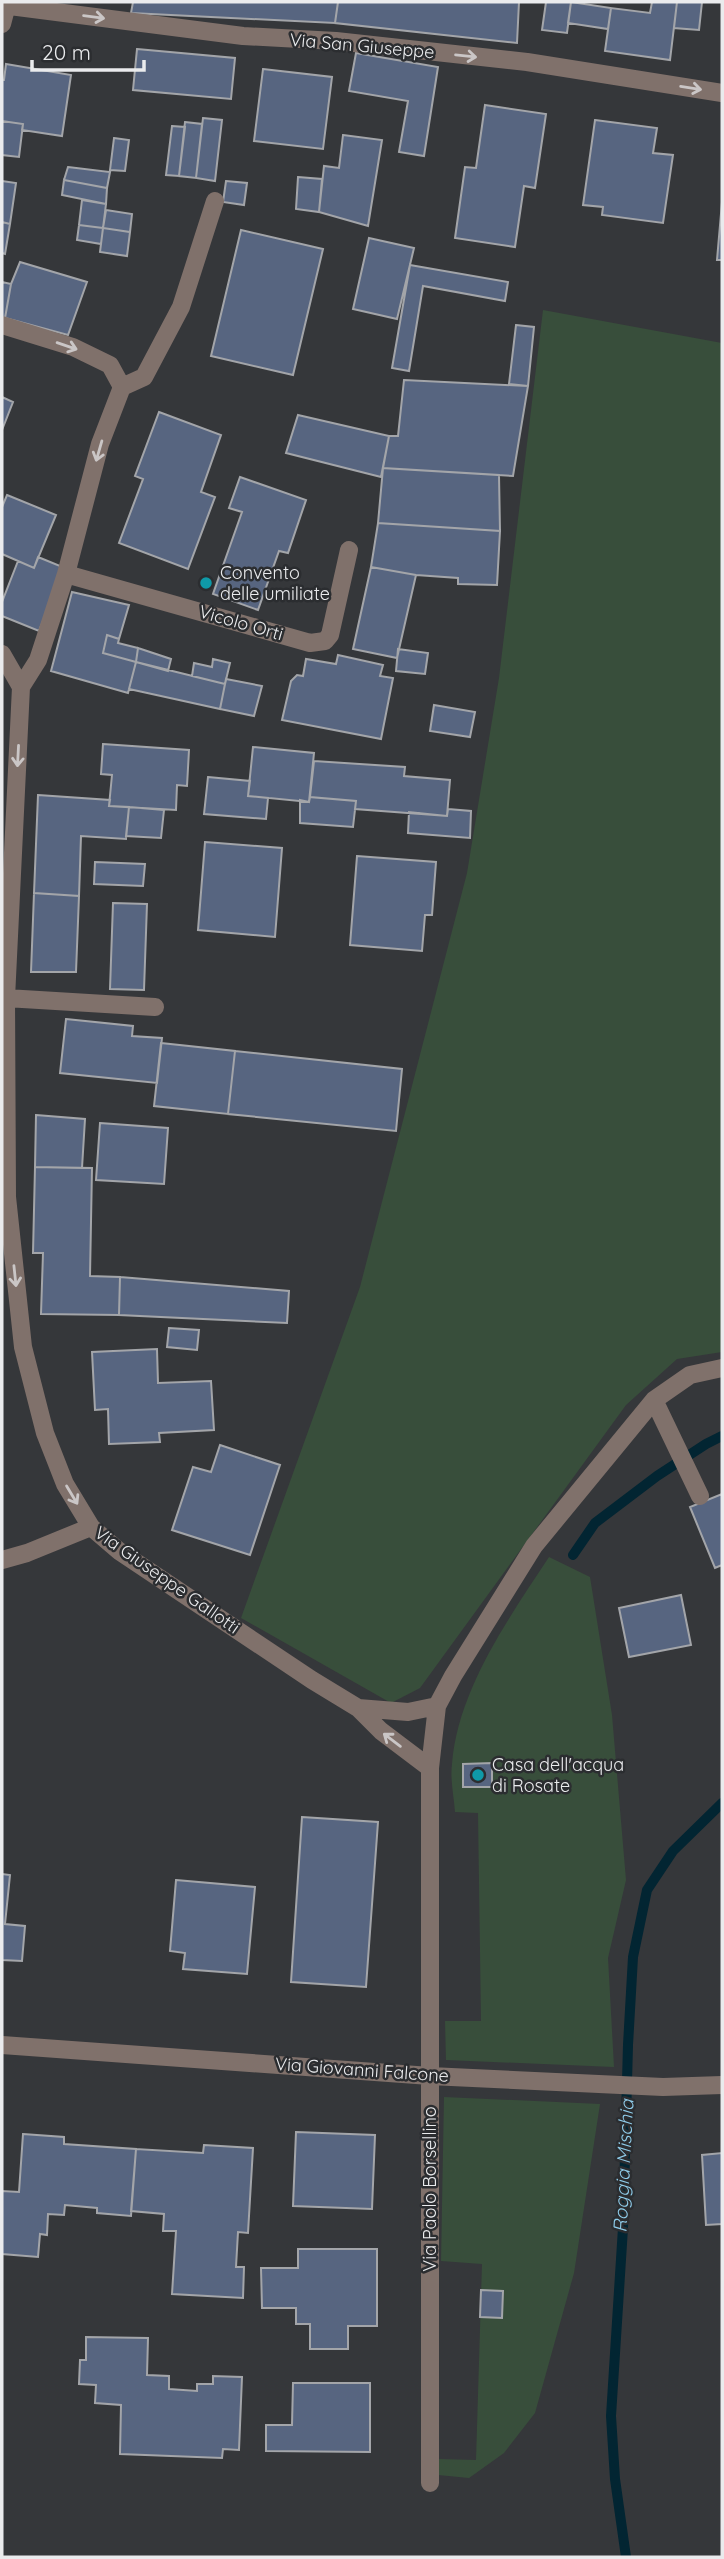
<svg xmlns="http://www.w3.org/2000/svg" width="724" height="2559" viewBox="0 0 724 2559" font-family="Quicksand,sans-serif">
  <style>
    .green { fill: #384e3b }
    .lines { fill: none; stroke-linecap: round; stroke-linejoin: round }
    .stream { stroke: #022532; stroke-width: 10 }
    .building { fill: #576580; stroke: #a3a5a9; stroke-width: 2 }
    .minor { stroke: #80716b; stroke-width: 18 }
    .oneway { stroke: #cac6c6 }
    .culture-dot { fill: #0f9aa8; stroke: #2b2d30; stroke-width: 2.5 }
    .labels { text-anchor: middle; stroke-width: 5; stroke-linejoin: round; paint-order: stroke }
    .street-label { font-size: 18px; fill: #eaebed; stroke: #2b2d30 }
    .poi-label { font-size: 18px; fill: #eaebed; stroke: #2b2d30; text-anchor: start }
    .water-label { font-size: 19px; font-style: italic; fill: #8fcdeb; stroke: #2b2d30 }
  </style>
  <rect width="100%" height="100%" fill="#35373a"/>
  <!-- green -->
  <path class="green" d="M543,310L722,343V1352L677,1359L626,1405L420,1688L391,1703L241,1618L360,1287L467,873L499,678Z
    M549,1557L590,1577L612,1715L626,1880L608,1958L614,2067L446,2060L445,2021H481L478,1813L455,1812C454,1797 450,1780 452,1764C458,1689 509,1618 549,1557Z
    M444,2097L600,2104L574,2273L535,2413L504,2453L469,2478L438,2475L437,2459L476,2460L482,2264L441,2261Z"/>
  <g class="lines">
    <!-- stream -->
    <path class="stream" d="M573,1555L595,1523L657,1476L706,1444L722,1436
      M626,2557L615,2479L611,2416L623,2228L628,2045L633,1957L647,1890L673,1851L722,1803"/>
  </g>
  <!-- building -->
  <path class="building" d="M133,2H338L335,23L131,13Z
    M338,2H519L517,43L335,23Z
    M546,2H571L567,33L542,30Z
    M571,2L611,8L608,29L568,23Z
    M652,2H677L670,60L605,51L611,8L650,13Z
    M677,2H702L699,30L674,28Z
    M137,49L235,58L231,99L133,90Z
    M356,53L438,67L424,156L399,152L408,101L349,91Z
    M6,64L71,75L62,136L22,130L23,124L2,121V80H4Z
    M263,69L332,77L323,149L254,141Z
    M485,105L546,114L535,188L524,186L515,247L455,238L465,167L476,168Z
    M203,118L222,120L215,181L196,178Z
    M595,120L657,128L653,153L673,155L663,223L602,215L603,207L583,205Z
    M2,121L23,124L19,157L2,155Z
    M185,122L202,124L196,178L179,176Z
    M172,126L185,127L179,176L166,175Z
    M343,135L382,140L368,226L319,212L324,166L339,168Z
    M114,138L129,140L125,171L110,170Z
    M68,167L110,172L107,188L64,180Z
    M298,177L322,179L319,212L296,209Z
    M64,180L107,188L106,204L62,195Z
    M2,181L16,183L10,224L2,222Z
    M226,181L247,183L244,205L223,202Z
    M82,200L106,204L103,228L79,225Z
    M722,202V260H717Z
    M106,210L132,214L130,232L103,228Z
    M2,222L10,224L5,254L2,253Z
    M79,225L103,228L101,244L77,240Z
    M103,228L130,232L127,256L100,252Z
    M241,230L323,249L293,375L211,356Z
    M369,238L414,248L397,319L353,309Z
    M20,262L87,282L68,335L5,318L11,284Z
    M410,265L508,282L505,301L423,286L409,371L392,368Z
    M2,282L11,284L5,318H2Z
    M516,325L534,327L528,386L509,384Z
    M404,380L528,386L513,476L383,468L389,436H398Z
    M2,397L13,402L2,430Z
    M159,412L221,435L201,492L215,497L188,569L119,543L143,479L135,476Z
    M298,415L389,436L381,477L286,453Z
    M383,468L499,475L500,531L378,523Z
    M240,477L306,500L288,553L279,551L258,610L213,594L242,512L229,508Z
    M7,495L56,515L34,568L2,554V507Z
    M378,523L500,531L497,585L458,584V578L416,575L371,567Z
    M38,557L65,568L39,631L2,616V602L18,561L34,568Z
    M371,567L416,575L397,658L353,649Z
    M72,592L129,605L119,639L107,635L103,653L136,662L128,693L51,671Z
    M107,635L119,639L118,643L138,648L136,662L103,653Z
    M138,648L171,659L168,671L136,662Z
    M398,649L428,653L425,674L396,671Z
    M338,655L383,665L380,676L393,678L381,739L282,720L291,681L297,675L303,676L306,659L336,664Z
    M213,659L230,663L225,684L192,676L194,663L212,667Z
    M136,662L225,684L220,709L129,689Z
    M226,679L262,686L254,716L220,709Z
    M434,705L475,712L470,737L430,731Z
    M103,744L189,750L187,786L177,785L176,810L109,806L112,775L101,774Z
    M253,747L314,753L309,802L248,796Z
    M314,761L405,767L404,776L450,780L447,816L355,809L356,801L310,797Z
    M208,777L250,781L248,796L268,798L266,819L204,814Z
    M38,795L110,800L109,806L129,807L126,839L81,836L79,896L34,893Z
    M310,797L356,801L353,827L300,823V800L309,802Z
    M129,807L164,810L161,838L126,836Z
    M448,809L471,811L470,838L408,833L409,812L447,816Z
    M205,842L282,848L275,937L198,930Z
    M357,856L436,862L432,915H425L422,951L350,945Z
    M95,862L145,864L143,886L94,884Z
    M34,893L79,896L76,972H31Z
    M113,903L147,904L144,990L110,989Z
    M66,1019L133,1026L132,1036L162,1038L157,1083L60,1073Z
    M161,1043L235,1051L228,1114L154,1106Z
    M235,1051L402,1069L396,1131L228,1114Z
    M36,1115L85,1119L82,1168L35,1167Z
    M100,1123L168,1128L164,1184L96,1180Z
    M35,1167L92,1168L90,1276L120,1277L119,1315L41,1314L43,1253H33Z
    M120,1277L289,1291L287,1323L119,1315Z
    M169,1328L199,1330L197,1350L167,1347Z
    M157,1349L158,1383L211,1381L214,1430L159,1433L160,1442L109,1444L108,1409L95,1410L92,1352Z
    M220,1445L280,1465L250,1555L172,1530L193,1467L211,1472Z
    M722,1494V1565L715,1568L690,1507Z
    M681,1595L691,1645L629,1657L619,1608Z
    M492,1763V1787H463V1764Z
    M302,1817L378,1822L366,1987L291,1982Z
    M2,1874L10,1875L5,1924L25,1926L22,1961L2,1960Z
    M176,1880L255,1887L247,1974L183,1969L185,1953L170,1951Z
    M296,2132L375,2135L372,2209L293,2206Z
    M23,2134L64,2137V2144L136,2149L131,2216L97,2213V2208L65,2205L64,2215L48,2214L47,2235L40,2234L38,2257L2,2254V2191L19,2192Z
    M204,2145L253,2148L248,2233L238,2232L236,2267H244L243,2298L172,2294L176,2231H163L164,2214L131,2211L136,2149L203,2153Z
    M722,2153V2224L706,2225L702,2155Z
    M298,2249H377V2326H348V2349H310V2324H296V2308H262L261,2268H298Z
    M481,2290L503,2291L502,2318L480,2317Z
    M86,2337L148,2338L147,2375L169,2376V2389L197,2391V2384H213V2376L242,2377L239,2450L223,2449L222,2458L120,2454L121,2405L95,2403L96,2385L79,2384L80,2360H86Z
    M293,2383H370V2452L266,2451V2425H292Z"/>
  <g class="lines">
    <!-- minor -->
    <path class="minor" d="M2,5L243,36L336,41L527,62L722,93
      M2,24L7,5
      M2,325L73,347L110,365L122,387
      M66,574L310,643L325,641L330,635L349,550
      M2,654L21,687L6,998L7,1197L23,1347L45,1433L65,1484L91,1527L119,1551L312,1680L358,1708L381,1731L430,1768
      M21,687L38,660L66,574L100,444L122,387L144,377L181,307L215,201
      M6,998L155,1007
      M654,1400L700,1496
      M2,1560L27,1553L91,1527
      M358,1708L408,1712L437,1706
      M2,2045L430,2076L663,2087L722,2085
      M430,2483V1768L437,1706L453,1676L534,1546L654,1400L690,1375L722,1368"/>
  </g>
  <!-- one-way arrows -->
  <defs><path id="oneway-shaft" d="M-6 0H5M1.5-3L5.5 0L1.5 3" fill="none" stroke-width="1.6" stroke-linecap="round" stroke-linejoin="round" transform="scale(1.75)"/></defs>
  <g class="oneway">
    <use href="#oneway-shaft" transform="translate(94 17) rotate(7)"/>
    <use href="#oneway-shaft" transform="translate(466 56) rotate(6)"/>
    <use href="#oneway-shaft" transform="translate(691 88) rotate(9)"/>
    <use href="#oneway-shaft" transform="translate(67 346) rotate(19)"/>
    <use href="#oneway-shaft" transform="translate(99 451) rotate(106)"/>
    <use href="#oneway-shaft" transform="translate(18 756) rotate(93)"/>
    <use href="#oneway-shaft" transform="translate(15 1276) rotate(84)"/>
    <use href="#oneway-shaft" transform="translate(72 1495) rotate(59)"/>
    <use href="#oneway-shaft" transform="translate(392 1740) rotate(-143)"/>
  </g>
  <!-- markers -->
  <g class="culture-dot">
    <circle cx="206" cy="583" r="7"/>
    <circle cx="478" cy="1775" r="7"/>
  </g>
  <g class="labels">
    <!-- street labels -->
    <g class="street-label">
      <text transform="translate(362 46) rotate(5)" y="6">Via San Giuseppe</text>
      <text transform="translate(241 623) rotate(16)" y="6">Vicolo Orti</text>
      <text transform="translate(167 1580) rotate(35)" y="6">Via Giuseppe Gallotti</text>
      <text transform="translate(362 2070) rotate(4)" y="6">Via Giovanni Falcone</text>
      <text transform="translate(430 2189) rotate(-90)" y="6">Via Paolo Borsellino</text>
    </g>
    <!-- poi labels -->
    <g class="poi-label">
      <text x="220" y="579">Convento<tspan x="220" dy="21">delle umiliate</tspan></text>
      <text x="492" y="1771">Casa dell'acqua<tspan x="492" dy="21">di Rosate</tspan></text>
    </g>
    <!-- water labels -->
    <g class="water-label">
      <text transform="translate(623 2166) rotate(-87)" y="7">Roggia Mischia</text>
    </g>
  </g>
  <!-- border -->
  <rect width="724" height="2559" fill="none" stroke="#eaebed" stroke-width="7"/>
  <!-- scale -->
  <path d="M32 60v10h112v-10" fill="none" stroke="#eaebed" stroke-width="3.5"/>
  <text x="42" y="60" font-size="21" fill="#eaebed" stroke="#2b2d30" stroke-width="5" paint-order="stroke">20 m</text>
</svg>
